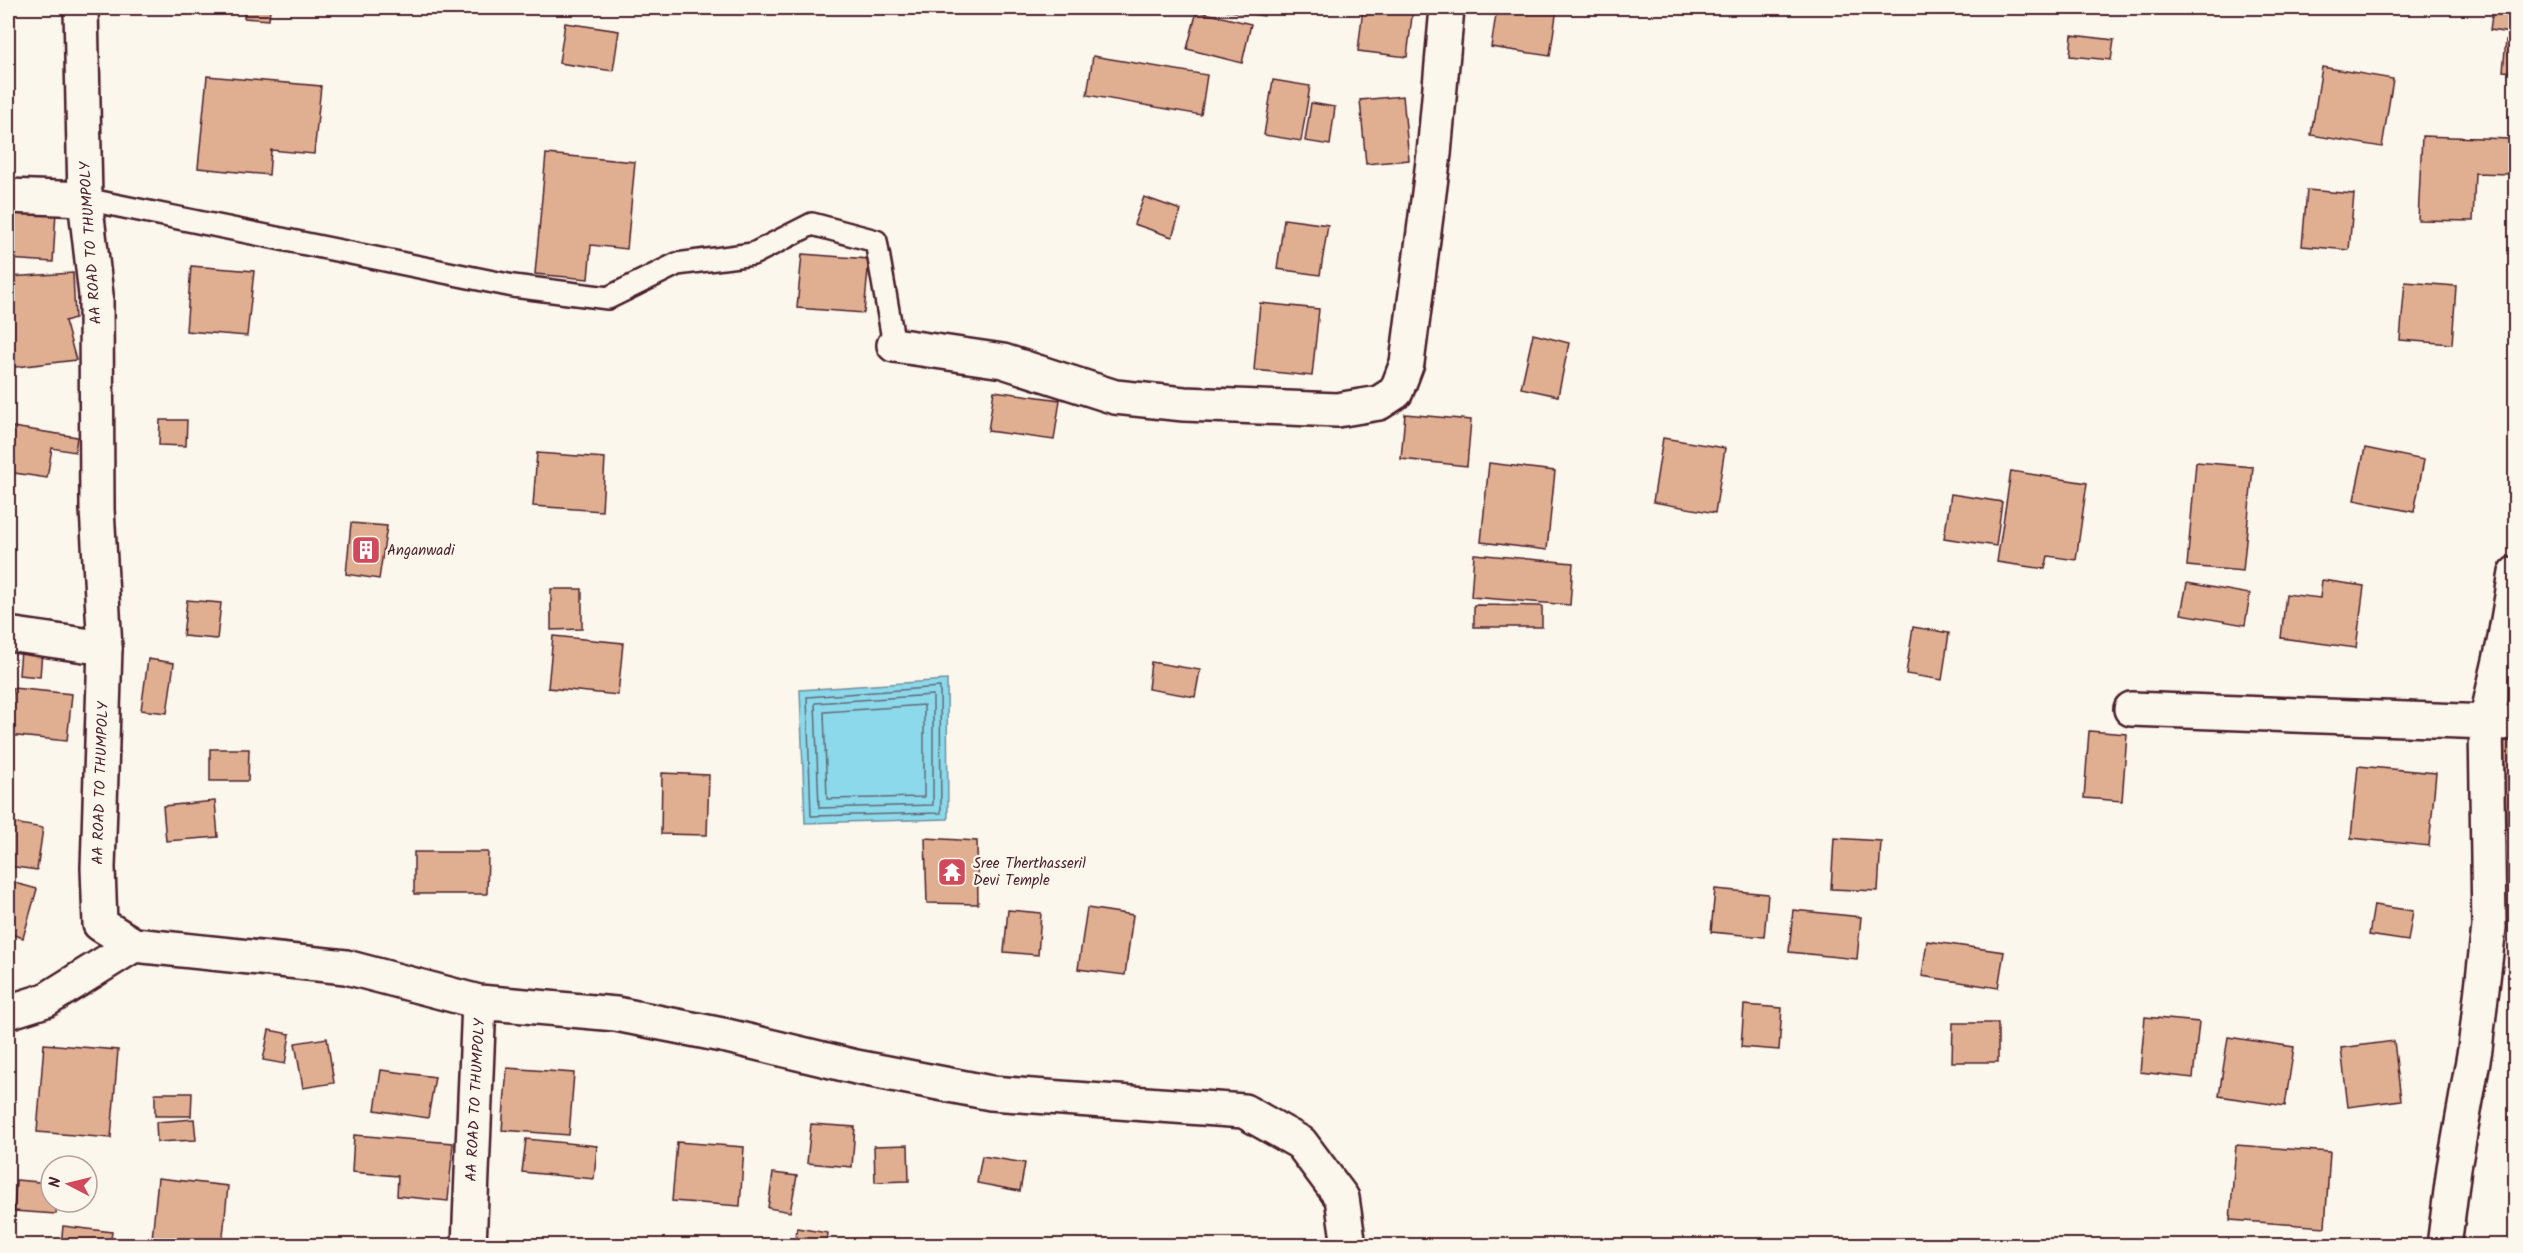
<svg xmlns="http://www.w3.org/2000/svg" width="2523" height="1253" viewBox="0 0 2523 1253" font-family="Kalam,sans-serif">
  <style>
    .water { fill: #8bd9ea; stroke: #718f9e; stroke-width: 1.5 }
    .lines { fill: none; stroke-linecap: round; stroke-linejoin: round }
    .shore { stroke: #646977; stroke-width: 1.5 }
    .building { fill: #e0af91; stroke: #4a1f2b; stroke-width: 1.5 }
    .lane-casing { stroke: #4a1f2b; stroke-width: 26 }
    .street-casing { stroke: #4a1f2b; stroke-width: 38 }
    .secondary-casing { stroke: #4a1f2b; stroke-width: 38 }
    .lane { stroke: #fbf7ec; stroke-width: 21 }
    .street { stroke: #fbf7ec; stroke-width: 33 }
    .secondary { stroke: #fbf7ec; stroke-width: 33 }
    .labels { text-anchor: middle; stroke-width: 4.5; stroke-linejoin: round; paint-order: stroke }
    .street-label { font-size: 15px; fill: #4a1f2b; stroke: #fbf7ec }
    .poi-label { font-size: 15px; fill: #4a1f2b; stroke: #fbf7ec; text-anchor: start }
  </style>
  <rect width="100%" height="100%" fill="#fbf7ec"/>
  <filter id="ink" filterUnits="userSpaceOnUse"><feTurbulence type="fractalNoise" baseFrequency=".0167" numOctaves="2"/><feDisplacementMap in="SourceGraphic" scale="12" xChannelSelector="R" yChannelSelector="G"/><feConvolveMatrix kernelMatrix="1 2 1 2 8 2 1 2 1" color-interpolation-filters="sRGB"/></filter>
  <g filter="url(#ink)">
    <!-- water -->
    <path class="water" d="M947,680L948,819L805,823L800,690Z"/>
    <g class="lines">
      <!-- shore -->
      <path class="shore" d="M940,687L941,813L811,816L807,697Z
        M933,695V805L819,808L815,703Z
        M924,705V797L827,799L824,712Z"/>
    </g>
    <!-- building -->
    <path class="building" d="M245,8H270L269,20L244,18Z
      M1209,8H1265L1264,16Z
      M1363,8H1413L1407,57L1358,51Z
      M1497,8H1557L1550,56L1491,47Z
      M2493,8H2516V34L2490,30Z
      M1197,11L1251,24L1242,63L1187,49Z
      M565,23L619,31L613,71L559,63Z
      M2072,35L2114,40L2111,60L2070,56Z
      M2506,40L2516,41V72L2503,71Z
      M1093,56L1207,75L1201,115L1087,95Z
      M2322,67L2393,79L2382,147L2311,135Z
      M207,76L321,86L314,154L271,150L269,175L198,168Z
      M1273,80L1310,86L1301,141L1264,135Z
      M1403,96L1409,160L1366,164L1360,100Z
      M1311,103L1335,107L1330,145L1305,141Z
      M2422,136L2510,139L2509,174L2475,173L2473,221L2418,220Z
      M546,154L635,162L627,249L591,245L588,279L535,274Z
      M2307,190L2354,194L2349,250L2302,246Z
      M1144,197L1181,210L1172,237L1134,224Z
      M8,207L56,211L53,262L8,259Z
      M1284,219L1328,225L1320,275L1277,269Z
      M802,254L869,259L864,313L797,308Z
      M191,266L254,271L247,336L186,331Z
      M73,273L75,318L65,321L76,360L8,368V277Z
      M2405,282L2456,286L2452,344L2400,340Z
      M1260,303L1319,309L1312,376L1254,370Z
      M1533,334L1569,343L1558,396L1521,388Z
      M994,391L1060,400L1054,440L988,431Z
      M1405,414L1471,420L1467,466L1401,459Z
      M160,420H187L186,446L159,445Z
      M13,427L77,437L75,452L52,448L47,478L8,472Z
      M1663,438L1725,448L1715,513L1653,502Z
      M2365,448L2424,460L2414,512L2354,500Z
      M537,453L605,458L602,511L533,506Z
      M2196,462L2253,467L2243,571L2187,566Z
      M1489,463L1555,471L1547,550L1481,542Z
      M2011,471L2087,483L2076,560L2048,556L2045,569L1997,562Z
      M1951,494L2002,502L1996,546L1944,538Z
      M351,523L387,526L379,579L346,574Z
      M1474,554L1573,563L1570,605L1471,597Z
      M2322,580L2364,586L2356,648L2281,638L2286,594L2320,598Z
      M2187,583L2250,594L2245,625L2181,614Z
      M551,589H582V629L551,630Z
      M187,600L221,603L217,639L183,636Z
      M1474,605L1542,606V627H1474Z
      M1913,627L1949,633L1942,680L1906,674Z
      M553,636L623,643L618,695L548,688Z
      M21,650L42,651L40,677L19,675Z
      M148,659L174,663L167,713L141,710Z
      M1151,662L1200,670L1195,697L1148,689Z
      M13,688L72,694L67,741L8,735Z
      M2089,731L2127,734L2122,801L2084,798Z
      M2504,741H2516V829H2506Z
      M210,749H249L248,781H210Z
      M2358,766L2436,773L2429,846L2351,838Z
      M662,773L709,775L707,835L661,834Z
      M215,801L218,837L166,841L163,806Z
      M8,822L43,828L37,870L8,866Z
      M925,838L977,841L978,904L927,903Z
      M1834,838L1881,841L1878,891L1831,889Z
      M414,852H488L487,894H414Z
      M8,881L37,889L23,938L8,933Z
      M1715,889L1768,894L1764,937L1711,932Z
      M2374,905L2413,911L2408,941L2369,935Z
      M1087,908L1133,915L1125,975L1078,969Z
      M1008,910L1041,913L1038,955L1004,952Z
      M1793,910L1861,917L1857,959L1789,952Z
      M1927,941L2004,952L1998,988L1922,976Z
      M1744,1005L1782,1008L1779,1050L1741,1047Z
      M2145,1017L2199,1022L2193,1078L2140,1072Z
      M1953,1023H1998V1062H1952Z
      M269,1030L290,1034L285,1064L263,1060Z
      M2228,1037L2294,1047L2285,1106L2219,1096Z
      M327,1038L334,1083L303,1088L295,1043Z
      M2394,1041L2401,1100L2348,1107L2341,1048Z
      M44,1044L118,1050L111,1138L37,1132Z
      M507,1068L574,1073L569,1135L502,1130Z
      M8,1070L11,1119H8Z
      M381,1070L435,1077L428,1118L375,1110Z
      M155,1093H192L191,1116H155Z
      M194,1119L196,1140L157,1142L156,1122Z
      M811,1124L855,1127L852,1167L807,1163Z
      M354,1135L453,1143L448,1201L397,1196L398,1176L352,1172Z
      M526,1139L597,1146L594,1179L522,1172Z
      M677,1142L744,1147L740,1206L672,1201Z
      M908,1145L909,1181L875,1182L874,1146Z
      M2236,1145L2330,1152L2325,1227L2230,1220Z
      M982,1156L1025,1163L1020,1191L977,1183Z
      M773,1173L797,1176L790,1212L768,1208Z
      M158,1178L228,1186L222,1246L152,1239Z
      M16,1180L51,1183V1202H57L56,1214L14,1211Z
      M63,1226L112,1232L110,1246H61Z
      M797,1228L828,1233L826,1246H795Z
      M1769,1242L1820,1246H1769Z"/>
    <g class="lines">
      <!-- lane casing -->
      <g class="lane-casing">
        <path id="lane" d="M85,199L513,286L608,298L677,264L753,254L812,224L876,241L894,345"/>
      </g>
      <!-- street casing -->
      <g class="street-casing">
        <path id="street" d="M8,196L85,199
          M894,345L1003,361L1115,397L1184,404L1337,410L1379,403L1396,392L1407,363L1434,154L1447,8
          M8,634L105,648
          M2131,709L2516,723
          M2444,1246L2454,1168L2475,1049L2489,927L2486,722L2504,643L2516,573"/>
      </g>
      <!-- secondary casing -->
      <g class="secondary-casing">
        <path id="secondary" d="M81,8L85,199L96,295L97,509L105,648L98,868L100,924L134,945L346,967L479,1002L616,1014L727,1036L856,1067L991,1093L1244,1111L1301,1143L1342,1198L1349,1246
          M8,1012L46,1000L134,945
          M469,1246L479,1002"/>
      </g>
      <!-- lane -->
      <use href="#lane" class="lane"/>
      <!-- street -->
      <use href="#street" class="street"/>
      <!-- secondary -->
      <use href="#secondary" class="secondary"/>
    </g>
  </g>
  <!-- icons -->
  <defs>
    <g id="building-square" transform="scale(1.5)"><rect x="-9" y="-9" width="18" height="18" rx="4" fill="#d1495b" stroke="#fbf7ec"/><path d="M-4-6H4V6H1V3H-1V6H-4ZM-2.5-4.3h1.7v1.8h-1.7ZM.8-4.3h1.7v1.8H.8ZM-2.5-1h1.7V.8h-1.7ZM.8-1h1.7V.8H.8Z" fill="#fff"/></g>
    <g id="temple-square" transform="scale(1.5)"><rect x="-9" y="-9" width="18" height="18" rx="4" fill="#d1495b" stroke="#fbf7ec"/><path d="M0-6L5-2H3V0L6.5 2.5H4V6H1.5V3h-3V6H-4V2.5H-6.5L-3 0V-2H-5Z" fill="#fff"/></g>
  </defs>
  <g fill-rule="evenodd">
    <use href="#building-square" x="366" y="550"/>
    <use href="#temple-square" x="952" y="872"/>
  </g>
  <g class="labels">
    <!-- street labels -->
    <g class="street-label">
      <text transform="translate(90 243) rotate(-94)" y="5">AA ROAD TO THUMPOLY</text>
      <text transform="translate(100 783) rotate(-88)" y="5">AA ROAD TO THUMPOLY</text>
      <text transform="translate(475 1100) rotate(-87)" y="5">AA ROAD TO THUMPOLY</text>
    </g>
    <!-- poi labels -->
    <g class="poi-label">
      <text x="387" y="555">Anganwadi</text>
      <text x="973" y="868">Sree Therthasseril<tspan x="973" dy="17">Devi Temple</tspan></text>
    </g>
  </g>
  <!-- margin -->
  <rect width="2523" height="1253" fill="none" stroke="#fbf7ec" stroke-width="30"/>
  <rect x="15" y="15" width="2493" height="1223" fill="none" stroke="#4a1f2b" stroke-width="2" filter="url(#ink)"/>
  <!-- north arrow -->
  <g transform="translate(69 1184) rotate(277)"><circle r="28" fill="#fbf7ec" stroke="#b4a19f" stroke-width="1.5"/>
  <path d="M0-4.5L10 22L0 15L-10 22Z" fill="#d1495b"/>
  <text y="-9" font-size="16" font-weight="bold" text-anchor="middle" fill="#4a1f2b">N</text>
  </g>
</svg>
